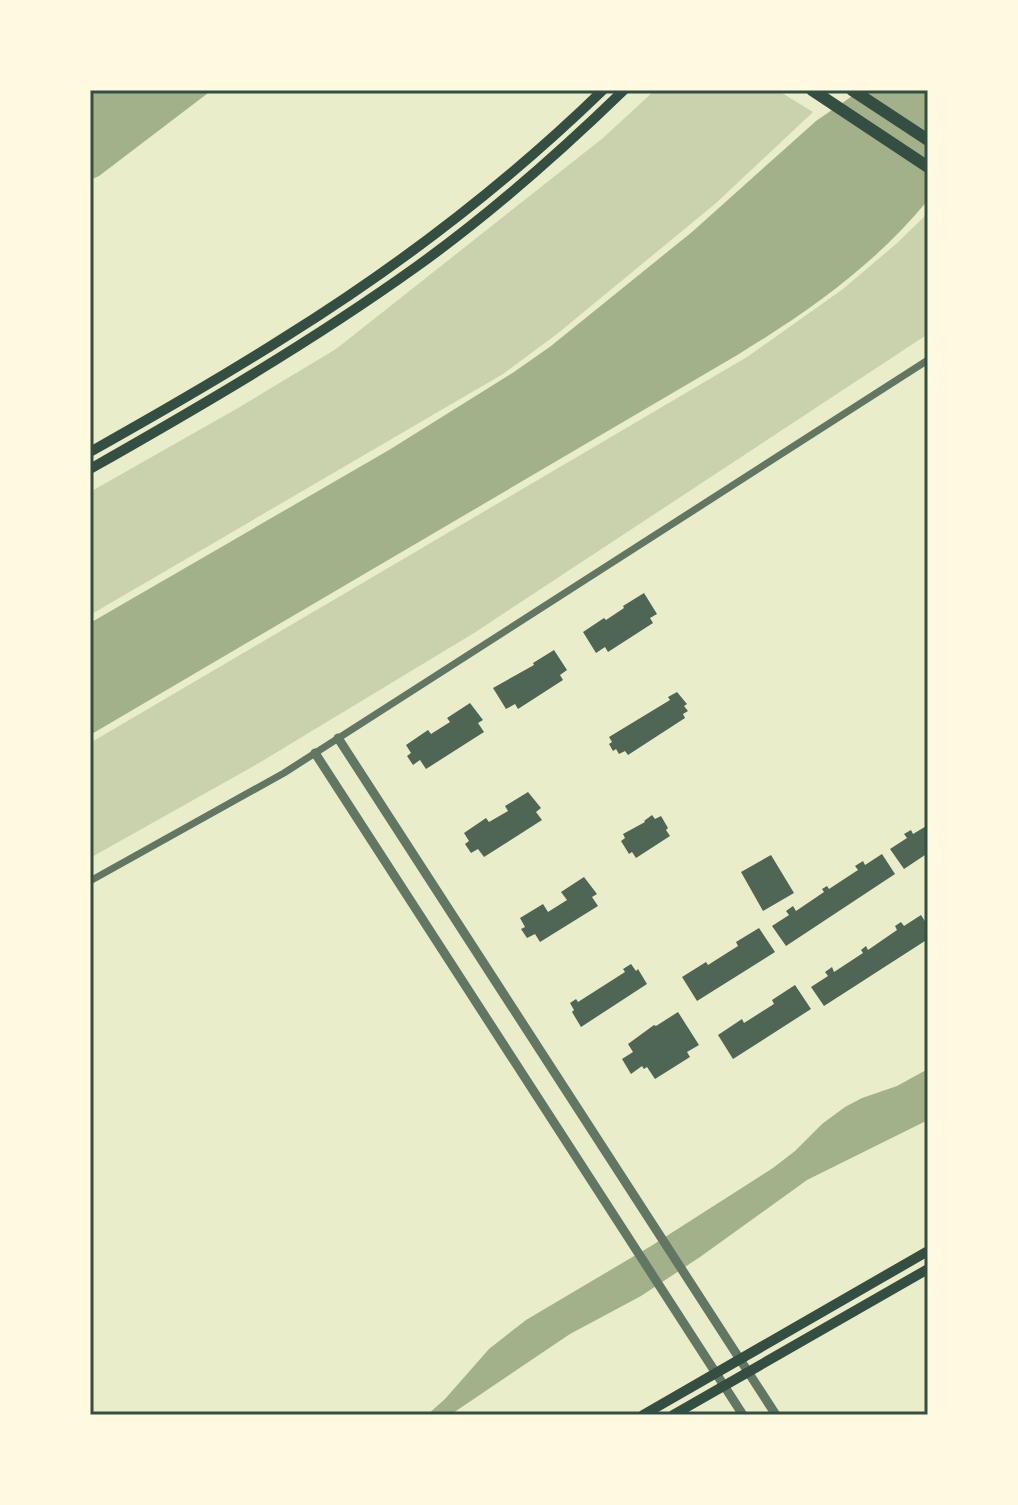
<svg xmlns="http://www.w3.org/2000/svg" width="1018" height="1505" viewBox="0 0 1018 1505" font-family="Lato,sans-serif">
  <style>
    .green { fill: #cad2ad }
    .water { fill: #a3b18a }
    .building { fill: #4f6655 }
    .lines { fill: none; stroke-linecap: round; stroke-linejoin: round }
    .minor { stroke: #617663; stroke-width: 7 }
    .tertiary { stroke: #617663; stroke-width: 9 }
    .secondary { stroke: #344e41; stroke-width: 10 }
    .trunk { stroke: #344e41; stroke-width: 12 }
    .neatline { fill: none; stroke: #344e41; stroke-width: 3 }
  </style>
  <rect width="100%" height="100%" fill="#e9edc9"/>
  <!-- green -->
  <path class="green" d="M655,90H777L813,112L715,204L557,334L503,374L90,615V492L238,408L336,349L603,138Z
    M928,213V334L474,633L259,763L90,858V743L747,357L843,289L896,244Z"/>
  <!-- water -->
  <path class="water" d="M90,90H212L99,176L90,180Z
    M861,90H928V200C876,264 809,311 739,354L90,735V623L389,450L514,372L551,346L692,232L816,121Z
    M928,1069V1120L807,1180L700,1257L641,1296L570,1334L450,1415H427L445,1399L489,1349L526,1320L651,1246L773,1168L795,1151L822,1124L845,1107L862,1098L897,1086Z"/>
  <!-- building -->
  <path class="building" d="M644,593L657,614L650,618L653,623L608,652L605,647L596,653L583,632L604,618L606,620L624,608L623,606Z
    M554,650L567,670L560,675L563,680L518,709L515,704L506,709L493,688L534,665L533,663Z
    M677,692L687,704L684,706L688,711L683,714L685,718L628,755L625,751L619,754L616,749L613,751L609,744L612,742L609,737L670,700L668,697Z
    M470,703L483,720L478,723L484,732L426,769L420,760L413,765L407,756L411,753L406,745L428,730L431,734L450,722L447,718Z
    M528,792L541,808L536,812L542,820L484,857L478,849L471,853L465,844L469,841L464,833L486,818L489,822L508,811L505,806Z
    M652,815L655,819L661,816L668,828L666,830L670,836L636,858L632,852L629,854L621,841L625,838L623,834L645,822L644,821Z
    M928,825V853L904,869L890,849L907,838L904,834L911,830L913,834Z
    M882,854L895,874L786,946L772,926L789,915L786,911L793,906L796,911L824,892L822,889L827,886L829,889L858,870L855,866L863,861L865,865Z
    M771,855L794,893L763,911L741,872Z
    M584,877L597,894L592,897L598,906L540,942L535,934L527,938L521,929L525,927L520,918L543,904L548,912L567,900L561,892Z
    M921,915L928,926V939L824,1006L811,987L828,976L825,972L832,967L834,972L863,953L861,950L866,946L868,950L897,930L895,926L901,922L904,926Z
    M759,928L775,952L697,1001L682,977L706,962L708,965L738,946L736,942Z
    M631,964L636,971L638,969L647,984L581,1027L572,1012L574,1010L570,1003L576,999L578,1002L625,972L623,969Z
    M795,985L811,1009L733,1059L718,1035L742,1019L744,1023L774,1004L772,1000Z
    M678,1012L699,1045L687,1052L690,1057L655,1079L647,1067L644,1069L642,1066L631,1074L622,1059L633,1052L628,1044L654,1025L656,1026Z"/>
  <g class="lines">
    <!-- minor -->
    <path class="minor" d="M90,881L284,773L928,360"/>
    <!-- tertiary -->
    <path class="tertiary" d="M338,738L776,1415
      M315,753L743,1415"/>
    <!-- secondary -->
    <path class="secondary" d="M90,452C156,415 221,378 285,337C399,266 506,184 603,90
      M90,469C201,406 311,342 416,267C490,214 559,153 624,90
      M643,1415L928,1251
      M673,1415L928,1269"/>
    <!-- trunk -->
    <path class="trunk" d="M812,90L928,167
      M852,90L928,140"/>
  </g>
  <!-- border -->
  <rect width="1018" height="1505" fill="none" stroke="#fefae0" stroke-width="184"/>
  <rect x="92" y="92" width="834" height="1321" class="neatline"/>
</svg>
